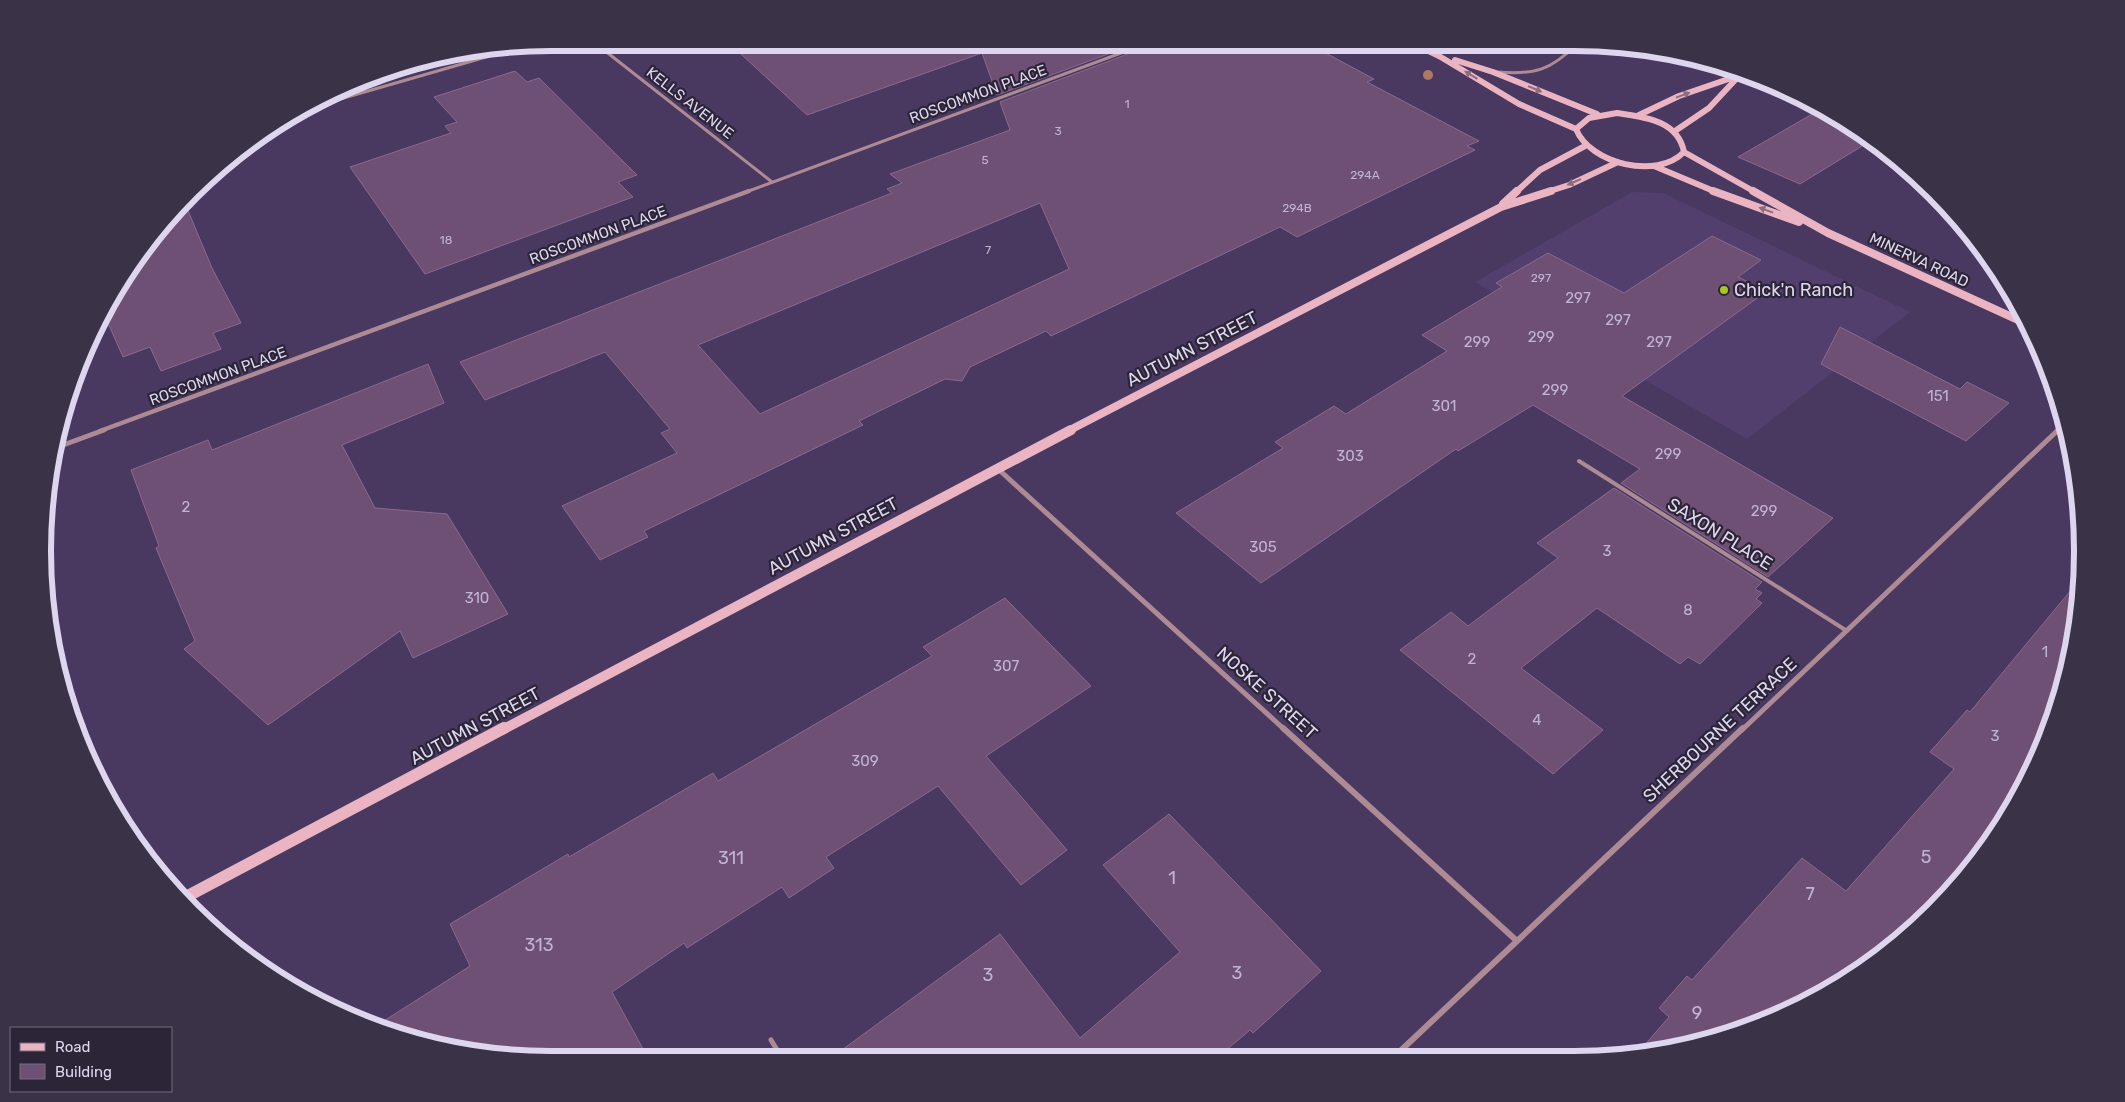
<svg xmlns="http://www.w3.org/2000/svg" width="2125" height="1102" viewBox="0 0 2125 1102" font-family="Rubik,sans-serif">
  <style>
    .built { fill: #523f6e }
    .building { fill: #6f5075; stroke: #8a6990; fill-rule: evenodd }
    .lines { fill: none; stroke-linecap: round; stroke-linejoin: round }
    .lane-far1 { stroke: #ae8b94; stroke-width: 4 }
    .lane { stroke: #ae8b94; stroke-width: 5 }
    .street-far3 { stroke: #ae8b94; stroke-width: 3 }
    .street-far2 { stroke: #ae8b94; stroke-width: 4.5 }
    .street-far1 { stroke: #ae8b94; stroke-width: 5 }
    .street { stroke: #ae8b94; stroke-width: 6 }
    .secondary-far3 { stroke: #eab4c2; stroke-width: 6 }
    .secondary-far2 { stroke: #eab4c2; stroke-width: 8 }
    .secondary-far1 { stroke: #eab4c2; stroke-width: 10 }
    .secondary { stroke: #eab4c2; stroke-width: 12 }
    .tree { fill: #ab7964 }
    .oneway { fill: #8b6c7d }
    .poi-dot { fill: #a6c820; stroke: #2c2538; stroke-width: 2 }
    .labels { text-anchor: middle; stroke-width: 4.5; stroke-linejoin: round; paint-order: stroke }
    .far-number-label { font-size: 12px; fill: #c2b4d0 }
    .far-street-label { font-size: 15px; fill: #ded6ee; stroke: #2c2538 }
    .number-label { font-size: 15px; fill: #c2b4d0 }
    .poi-label { font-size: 18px; fill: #ded6ee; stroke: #2c2538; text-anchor: start }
    .street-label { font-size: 18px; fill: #ded6ee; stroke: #2c2538 }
    .near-number-label { font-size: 18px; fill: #c2b4d0 }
    .rim { fill: none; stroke: #ded6ee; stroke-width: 6 }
  </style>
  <rect width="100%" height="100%" fill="#493961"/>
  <!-- built -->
  <path class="built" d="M1632,192L1663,193L1910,312L1747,439L1475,282Z"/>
  <!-- building -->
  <path class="building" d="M729,43H1138L997,95L982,53L807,115Z
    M1151,43H1307L1374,79L1367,82L1479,141L1467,146L1475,150L1297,237L1280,227L1051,336L1046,331L970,367L962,381L945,379L859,421L863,425L644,531L648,537L600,560L562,506L677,453L661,433L670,429L605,352L485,400L460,362L892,193L887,189L902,183L890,174L1010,130L1000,102L1149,46ZM1040,203L1069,269L760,414L698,345Z
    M515,71L527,82L539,78L637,175L618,182L633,197L425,274L350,167L451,133L445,126L457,122L434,97Z
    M1814,113L1859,133L1872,140L1800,184L1738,157Z
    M184,201L212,268L241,323L213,333L221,349L161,371L150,347L123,357L104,314L128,269L169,216Z
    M1712,236L1761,260L1738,277L1767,291L1622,396L1833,518L1768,577L1621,483L1640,469L1533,405L1458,451L1456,449L1261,583L1176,513L1283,448L1275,442L1334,406L1346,414L1447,351L1422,335L1502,287L1496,283L1548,253L1624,293Z
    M1840,327L1960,389L1967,382L2009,403L1966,441L1821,364Z
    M428,364L444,403L342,445L375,508L447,514L508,614L413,658L400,631L268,725L184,649L195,641L156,548L159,546L131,470L208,440L212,450Z
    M1614,488L1762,582L1755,589L1762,593L1756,599L1762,603L1700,664L1688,657L1680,664L1597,608L1521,668L1603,730L1553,774L1400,650L1451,612L1468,626L1558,558L1537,543Z
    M2081,578L2065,683L2030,776L1956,886L1857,974L1768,1021L1636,1055L1669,1017L1659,1008L1687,976L1692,980L1802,858L1846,891L1954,769L1930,752L1967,710L1970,712Z
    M1005,598L1091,686L986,756L1067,850L1021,885L938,786L826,857L834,868L789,898L782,887L687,948L684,943L612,992L648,1058H518L419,1042L376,1026L470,966L450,924L568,854L569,857L713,773L718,781L932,656L923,647Z
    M1169,814L1321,971L1253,1033L1250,1030L1219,1056L831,1058L1000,934L1080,1038L1180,952L1103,865Z"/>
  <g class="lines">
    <!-- lane-far1 -->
    <path class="lane-far1" d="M1579,461L1847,631"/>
    <!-- lane -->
    <path class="lane" d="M771,1040L782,1058"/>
    <!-- street-far3 -->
    <path class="street-far3" d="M595,43L772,182
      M1498,72C1535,75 1551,70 1577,44
      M295,112L528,45
      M746,192L1148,43"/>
    <!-- street-far2 -->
    <path class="street-far2" d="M100,431L749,191
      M2057,431L2064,424"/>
    <!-- street-far1 -->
    <path class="street-far1" d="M55,448L104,430
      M997,468L1285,730
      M49,630L80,730
      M1742,730L2058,430"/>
    <!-- street -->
    <path class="street" d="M79,728L92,769
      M1283,728L1517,941
      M1395,1056L1743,728"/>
    <!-- secondary-far3 -->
    <path class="secondary-far3" d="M1412,43L1439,56L1519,104L1576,129
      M1455,60L1493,72L1597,114
      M1617,113C1644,117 1678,120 1684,152C1657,180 1590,164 1576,129L1589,118Z
      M1639,115L1679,96L1743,74
      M1675,131L1709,108L1737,78
      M1684,152L1755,192
      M1654,166L1716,192
      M1516,192L1540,170L1585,146
      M1547,192L1569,185L1618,162"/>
    <!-- secondary-far2 -->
    <path class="secondary-far2" d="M1713,191L1799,222
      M1753,191L1828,233L2027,324
      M1503,204L1517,191
      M1068,431L1501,207L1551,191"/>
    <!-- secondary-far1 -->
    <path class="secondary-far1" d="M502,730L1071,430"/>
    <!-- secondary -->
    <path class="secondary" d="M182,899L504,728"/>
  </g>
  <!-- trees -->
  <circle class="tree" cx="1428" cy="75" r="5"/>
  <!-- one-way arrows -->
  <defs><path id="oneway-solid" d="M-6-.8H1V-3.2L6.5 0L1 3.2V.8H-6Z" transform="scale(1.25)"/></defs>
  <g class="oneway">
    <use href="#oneway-solid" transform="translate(1471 75) rotate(-149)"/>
    <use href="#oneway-solid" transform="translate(1535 89) rotate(23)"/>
    <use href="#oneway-solid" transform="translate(1683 95) rotate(-20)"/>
    <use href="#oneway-solid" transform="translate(1574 182) rotate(157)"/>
    <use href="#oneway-solid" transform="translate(1766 210) rotate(-160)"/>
  </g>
  <!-- markers -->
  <circle class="poi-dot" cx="1724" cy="290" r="5"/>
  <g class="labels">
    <!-- far-number labels -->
    <g class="far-number-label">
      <text x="1127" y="108">1</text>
      <text x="1058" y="135">3</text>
      <text x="985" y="164">5</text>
      <text x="1365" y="179">294A</text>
      <text x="1297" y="212">294B</text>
      <text x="446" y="244">18</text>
      <text x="988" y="254">7</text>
      <text x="1541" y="282">297</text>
    </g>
    <!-- far-street labels -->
    <g class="far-street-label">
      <text transform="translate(978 94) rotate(-20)" y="5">ROSCOMMON PLACE</text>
      <text transform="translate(690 103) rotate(38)" y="5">KELLS AVENUE</text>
      <text transform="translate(598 235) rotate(-20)" y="5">ROSCOMMON PLACE</text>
      <text transform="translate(1919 260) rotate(25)" y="5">MINERVA ROAD</text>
      <text transform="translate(218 376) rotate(-20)" y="5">ROSCOMMON PLACE</text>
    </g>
    <!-- number labels -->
    <g class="number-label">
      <text x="1578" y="303">297</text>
      <text x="1618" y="325">297</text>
      <text x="1541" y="342">299</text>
      <text x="1477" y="347">299</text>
      <text x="1659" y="347">297</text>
      <text x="1555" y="395">299</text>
      <text x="1938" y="401">151</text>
      <text x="1444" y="411">301</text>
      <text x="1668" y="459">299</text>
      <text x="1350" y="461">303</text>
      <text x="186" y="512">2</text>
      <text x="1764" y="516">299</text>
      <text x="1263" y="552">305</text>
      <text x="1607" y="556">3</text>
      <text x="477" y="603">310</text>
      <text x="1688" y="615">8</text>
      <text x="2045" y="657">1</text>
      <text x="1472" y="664">2</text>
      <text x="1006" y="671">307</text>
      <text x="1537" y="725">4</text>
      <text x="1995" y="741">3</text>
      <text x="865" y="766">309</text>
    </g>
    <!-- poi labels -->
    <g class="poi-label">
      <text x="1734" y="296">Chick'n Ranch</text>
    </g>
    <!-- street labels -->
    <g class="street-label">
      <text transform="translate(1192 349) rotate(-27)" y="6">AUTUMN STREET</text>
      <text transform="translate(1720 534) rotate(32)" y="6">SAXON PLACE</text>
      <text transform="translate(833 536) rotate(-28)" y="6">AUTUMN STREET</text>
      <text transform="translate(1267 693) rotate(42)" y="6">NOSKE STREET</text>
      <text transform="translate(475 726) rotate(-28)" y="6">AUTUMN STREET</text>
      <text transform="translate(1720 730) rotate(-43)" y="6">SHERBOURNE TERRACE</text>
    </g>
    <!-- near-number labels -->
    <g class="near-number-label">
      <text x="1926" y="863">5</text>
      <text x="731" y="864">311</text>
      <text x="1172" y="884">1</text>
      <text x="1810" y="900">7</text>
      <text x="539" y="951">313</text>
      <text x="1237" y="979">3</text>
      <text x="988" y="981">3</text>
      <text x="1697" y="1019">9</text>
    </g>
  </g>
  <!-- crop -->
  <path d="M0 0H2125V1102H0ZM551 51H1574A500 500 0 0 1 2074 551V551A500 500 0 0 1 1574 1051H551A500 500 0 0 1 51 551V551A500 500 0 0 1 551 51Z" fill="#3a3347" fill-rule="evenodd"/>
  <path class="rim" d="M551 51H1574A500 500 0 0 1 2074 551V551A500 500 0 0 1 1574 1051H551A500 500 0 0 1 51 551V551A500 500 0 0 1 551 51Z"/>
  <!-- legend -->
  <rect x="10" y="1027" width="162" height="65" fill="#2c2538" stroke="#736c81"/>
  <rect x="20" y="1043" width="25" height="8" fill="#eab4c2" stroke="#736c81"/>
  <text x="55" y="1052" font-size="15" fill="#ded6ee">Road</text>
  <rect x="20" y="1064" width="25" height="15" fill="#6f5075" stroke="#736c81"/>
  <text x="55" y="1077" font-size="15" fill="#ded6ee">Building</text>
</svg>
